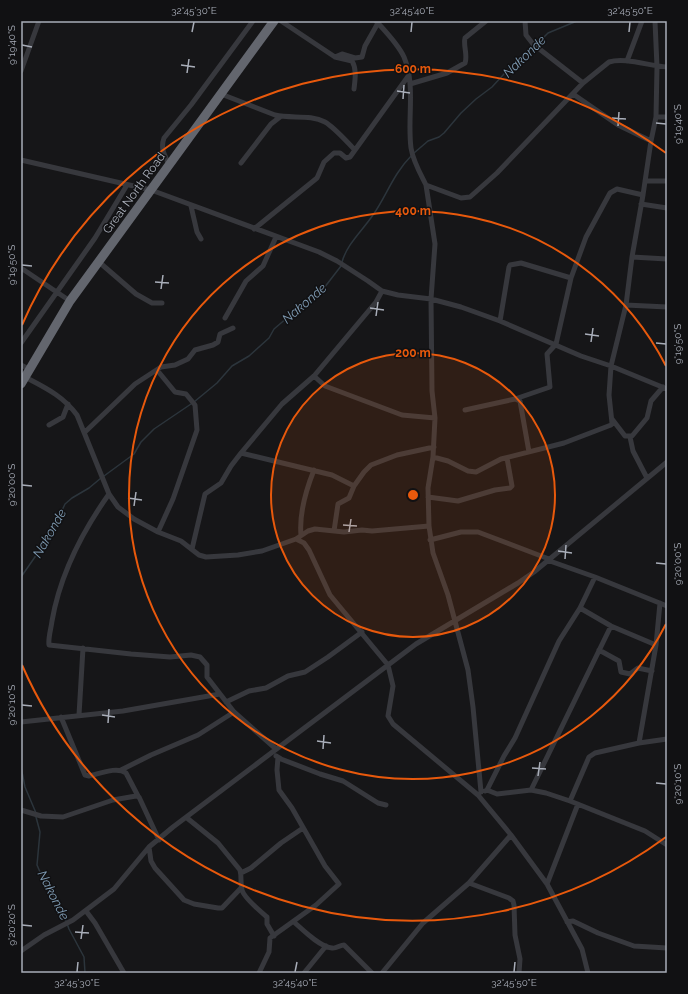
<svg xmlns="http://www.w3.org/2000/svg" width="688" height="994" viewBox="0 0 688 994" font-family="Raleway,sans-serif">
  <style>
    .lines { fill: none; stroke-linecap: round; stroke-linejoin: round }
    .stream { stroke: #2c353c; stroke-width: 1.5 }
    .street { stroke: #37383d; stroke-width: 5 }
    .highway { stroke: #63666e; stroke-width: 9 }
    .ticks { fill: none; stroke: #a8adb8; stroke-width: 1.5 }
    .ring { fill: none; stroke: #e8590c; stroke-width: 2 }
    .labels { text-anchor: middle; stroke-width: 3; stroke-linejoin: round; paint-order: stroke }
    .street-label { font-size: 12px; fill: #a8adb8; stroke: #111113 }
    .water-label { font-size: 13px; font-style: italic; fill: #7f9bb3; stroke: #111113 }
    .centre { fill: #e8590c; stroke: #111113; stroke-width: 2 }
    .ring-label { font-size: 12px; text-anchor: middle; font-weight: bold; fill: #e8590c; stroke: #111113; stroke-width: 3; stroke-linejoin: round; paint-order: stroke }
    .neatline { fill: none; stroke: #a8adb8; stroke-width: 1.5 }
    .ticks-label { font-size: 10px; text-anchor: middle; fill: #a8adb8 }
  </style>
  <rect width="100%" height="100%" fill="#161618"/>
  <g class="lines">
    <!-- stream -->
    <path class="stream" d="M414,153L428,141L439,137L444,133L461,113L476,99L492,87L516,61L537,44L548,33L577,21
      M342,262C347,244 362,231 373,215C387,195 393,174 412,155
      M194,402L217,383L232,366L249,356L269,338L274,329L315,294L324,288L341,266
      M104,476L134,454L141,442L154,429L191,404
      M21,577L51,534L65,504L72,498L89,488L101,478
      M21,767L25,787L36,813
      M36,817L40,832L37,865L43,879L62,910L69,929L84,957L85,973"/>
    <!-- street -->
    <path class="street" d="M281,21L335,57L352,61C357,69 355,80 354,89
      M376,21C386,32 398,44 404,57C416,86 407,118 411,148C413,161 420,173 426,185L461,198L470,197L497,173L583,83L609,62C625,57 649,66 667,67
      M525,21L526,35L533,44L583,83
      M335,57L342,54L355,58L362,57L365,46L378,23
      M627,61L642,21
      M21,71L39,21
      M410,84L447,73L465,63C468,55 463,46 465,38L486,21
      M221,94L275,115C291,119 310,114 325,122C334,127 347,142 355,150
      M573,94L618,125L651,141
      M656,117H667
      M21,160L151,190L319,252L337,261L368,281L382,291L398,295L431,299L461,307L500,321L581,356L611,366L667,389
      M241,163L271,124L280,117
      M169,165C165,155 160,149 164,138L191,105L253,21
      M645,181H667
      M426,185L435,244L431,299L432,391L435,418L433,457L428,488L429,526L433,553L448,595L468,670L473,707L481,792
      M641,204L667,208
      M191,206L197,232L201,239
      M254,229L317,178L324,162L334,153H340L346,158L350,157L409,75
      M632,257L667,259
      M99,262L136,294L152,303H162
      M21,268L70,301
      M626,305L667,307
      M225,318L246,281L263,266L276,237
      M500,321L509,267L510,265L521,263L571,278
      M21,343L95,238L127,185
      M21,365L29,369
      M157,370L175,392L186,394L195,405L197,430L173,499L158,532
      M314,376L325,386L402,415L435,418
      M25,377C46,388 63,396 77,415L109,494L118,507L134,519L158,532L181,541L199,555L206,557L238,555L262,551L296,539L304,543L309,550L330,595L388,665L393,686L388,716L393,724L478,795L511,835L547,884L582,949L588,973
      M515,399L520,401L529,452
      M465,410L515,399L550,387L547,354L556,344L571,278L586,237L610,193L617,189L643,195
      M612,419L625,436H632L647,418L651,401L663,387
      M49,425L63,417L68,404
      M85,432L135,384L161,367L175,365L188,359L195,350L213,345L218,342L220,334L233,328
      M630,437L633,451L647,478
      M241,453L332,475L354,486
      M433,457L448,461L468,471L476,472L501,459L564,443L611,425L612,423L609,395L611,366L626,305L632,257L643,195L651,141L656,117L657,67L655,21
      M109,494C82,532 60,575 52,621C51,629 48,638 49,645L131,654L170,657L191,655L200,657L207,665V677L234,712L276,749
      M428,497L458,501L495,490L510,488L512,486L507,458
      M334,531L338,504L349,498L354,486L364,472L371,465L397,455L434,447
      M301,535C299,513 306,490 314,470
      M296,539L308,531L315,529L344,532L362,530L372,531L429,526
      M430,540L461,532H478L549,559
      M192,549L205,494L221,483L231,466L241,453L282,404L314,376L376,302L382,291
      M547,560L595,577L667,606
      M580,608L611,626L656,645
      M599,650L619,661L621,672L630,674L638,668L652,671
      M226,702L249,691L266,688L288,676L305,672L328,657L362,632
      M79,715L83,648
      M61,717L85,775L89,776C99,774 117,766 126,773L138,796
      M21,722L123,711L220,694
      M639,743L656,645L660,603
      M276,756L281,759L320,774L343,781L378,803L386,805
      M121,770L151,755L198,735L234,712
      M487,790L504,756L515,738L559,641L580,608L595,577
      M531,790L611,626
      M485,791L487,790L497,794L531,790L546,793L570,801L645,831L667,845
      M570,801L589,757L595,753L639,743L667,739
      M21,810L41,816L63,817L113,800L136,796L139,797L159,840
      M187,818L218,843L240,870C242,877 240,883 242,890C244,898 260,911 267,917V924L274,936
      M149,847L151,861L155,868L184,900L194,904L218,908H222L241,888
      M241,873L251,868L281,843L303,828
      M469,883L509,898L513,901L514,905L515,935L520,959L519,973
      M547,884L578,804
      M86,911L95,923L124,973
      M294,922C303,930 320,947 332,948C336,949 340,945 344,945L372,973
      M567,922L573,921L598,933L634,946L667,948
      M21,951L44,935L73,920L114,889L149,847L173,827L416,644L518,583L534,572L667,462
      M259,973L269,952L270,938L316,905L339,884L325,866L292,808L279,790L277,770L278,757
      M304,973L326,946
      M382,973L423,923L469,883L511,835"/>
    <!-- highway -->
    <path class="highway" d="M21,384L70,301L274,21"/>
  </g>
  <!-- ticks -->
  <path class="ticks" d="M192,32L194,22M411,32L412,22M629,32L630,22M22,45L32,47M181,65L195,67M187,73L189,59M397,91L410,93M403,99L404,85M612,118L626,119M656,123L666,124M618,126L619,112M22,265L32,266M155,282L169,283M161,289L163,275M370,308L384,310M376,316L378,302M585,334L599,336M591,342L593,328M656,343L666,344M22,485L32,486M128,498L142,500M134,506L136,492M343,525L357,526M349,532L351,519M558,551L572,553M565,559L566,545M656,563L666,564M22,705L32,706M102,715L115,717M108,723L109,709M317,741L331,743M323,749L324,735M532,768L546,769M538,776L540,762M656,783L666,784M22,925L32,926M75,932L89,933M81,939L83,925M77,972L78,962M295,972L297,962M514,972L515,962"/>
  <!-- distance rings -->
  <circle cx="413" cy="495" r="142" fill="#e8590c" fill-opacity=".12"/>
  <g class="ring">
    <circle cx="413" cy="495" r="142"/>
    <path d="M666 624A284 284 0 1 1 666 366"/>
    <path d="M666 837A426 426 0 0 1 22 665M22 325A426 426 0 0 1 666 153"/>
  </g>
  <g class="labels">
    <!-- street labels -->
    <g class="street-label">
      <text transform="translate(134 193) rotate(-54)" y="4">Great North Road</text>
    </g>
    <!-- water labels -->
    <g class="water-label">
      <text transform="translate(524 56) rotate(-44)" y="5">Nakonde</text>
      <text transform="translate(304 303) rotate(-41)" y="5">Nakonde</text>
      <text transform="translate(49 533) rotate(-60)" y="5">Nakonde</text>
      <text transform="translate(54 895) rotate(63)" y="5">Nakonde</text>
    </g>
  </g>
  <circle cx="413" cy="495" r="6" class="centre"/>
  <g class="ring-label">
    <text x="413" y="73">600 m</text>
    <text x="413" y="215">400 m</text>
    <text x="413" y="357">200 m</text>
  </g>
  <!-- border -->
  <rect width="688" height="994" fill="none" stroke="#111113" stroke-width="44"/>
  <rect x="22" y="22" width="644" height="950" class="neatline"/>
  <g class="ticks-label">
    <text x="194" y="14">32°45'30"E</text>
    <text x="412" y="14">32°45'40"E</text>
    <text x="630" y="14">32°45'50"E</text>
    <text transform="translate(11 45) rotate(-90)" y="4">9°19'40"S</text>
    <text transform="translate(677 124) rotate(-90)" y="4">9°19'40"S</text>
    <text transform="translate(11 265) rotate(-90)" y="4">9°19'50"S</text>
    <text transform="translate(677 344) rotate(-90)" y="4">9°19'50"S</text>
    <text transform="translate(11 485) rotate(-90)" y="4">9°20'00"S</text>
    <text transform="translate(677 564) rotate(-90)" y="4">9°20'00"S</text>
    <text transform="translate(11 705) rotate(-90)" y="4">9°20'10"S</text>
    <text transform="translate(677 784) rotate(-90)" y="4">9°20'10"S</text>
    <text transform="translate(11 925) rotate(-90)" y="4">9°20'20"S</text>
    <text x="77" y="986">32°45'30"E</text>
    <text x="295" y="986">32°45'40"E</text>
    <text x="514" y="986">32°45'50"E</text>
  </g>
</svg>
